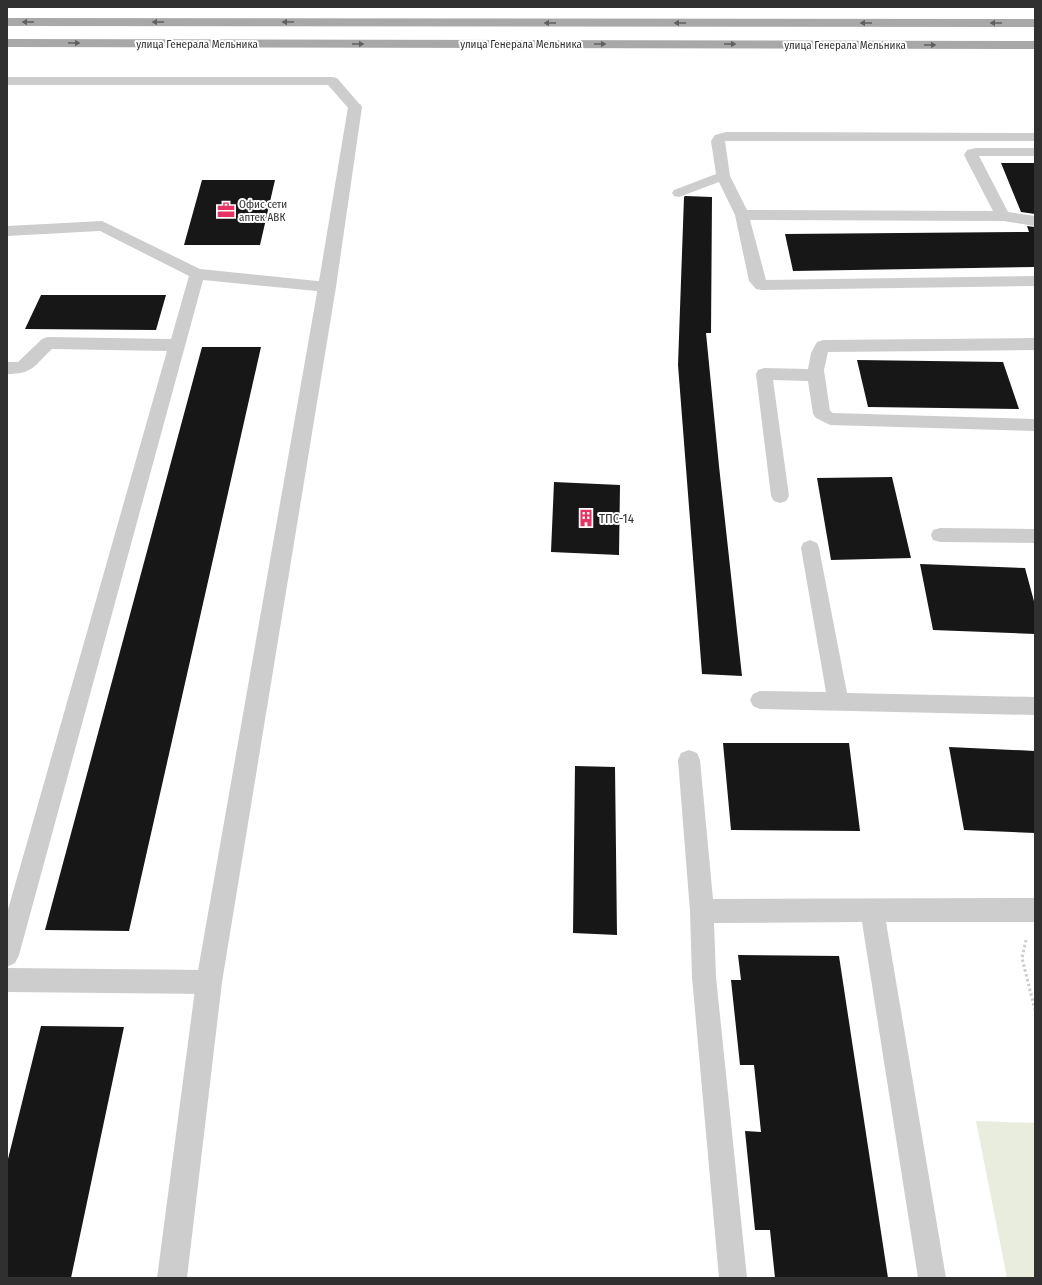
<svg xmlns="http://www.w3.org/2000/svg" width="1042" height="1285" viewBox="0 0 1042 1285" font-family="'Fira Sans Condensed',sans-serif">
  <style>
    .green { fill: #e9edde }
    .building { fill: #171717 }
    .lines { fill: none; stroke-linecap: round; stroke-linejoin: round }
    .path { stroke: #cdcdcd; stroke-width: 3; stroke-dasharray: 2.5 2.5; stroke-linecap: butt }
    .service { fill: #cdcdcd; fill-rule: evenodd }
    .minor { fill: #cdcdcd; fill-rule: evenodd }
    .primary { fill: #a8a8a8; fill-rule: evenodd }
    .oneway { fill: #606060 }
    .labels { text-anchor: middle; stroke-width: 4; stroke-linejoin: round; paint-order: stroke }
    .far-street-label { font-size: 11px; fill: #303030; stroke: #fff }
    .far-poi-label { font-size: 11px; fill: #303030; stroke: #fff; text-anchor: start }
    .poi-label { font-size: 13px; fill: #303030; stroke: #fff; text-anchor: start }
  </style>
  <rect width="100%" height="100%" fill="#fff"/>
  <!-- green -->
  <path class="green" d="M976,1121L1035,1123V1278H1007Z"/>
  <!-- building -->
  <path class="building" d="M1001,163H1035V214L1021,212Z
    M202,180H275L260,245H184Z
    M685,196L712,197L711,333H706L719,466L742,676L702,674L678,365L684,197Z
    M1027,226L1035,227V267L793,271L785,234L1029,232Z
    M41,295H166L156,330L25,329Z
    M202,347H261L129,931L45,930Z
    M857,360L1003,362L1019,409L868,407Z
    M892,477L911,558L831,560L817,478Z
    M554,482L620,485L619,555L551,552Z
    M920,564L1025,568L1035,605V634L933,630Z
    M723,743H849L860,831L731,830Z
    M949,747L1035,751V833L964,830Z
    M575,766L615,767L617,935L573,933Z
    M738,955L839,956L888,1278H775L770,1230H755L745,1131L761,1132L754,1065H740L731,980H741Z
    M41,1026L124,1027L71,1278H7V1163Z"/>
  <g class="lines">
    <!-- path -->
    <path class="path" d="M1026,940L1022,958L1035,1010"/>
    <!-- service -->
    <path class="service" d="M7,77H332L337,78L362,107L360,110H350L328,85H7Z
      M726,132L1035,133V141H725L730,176L747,210L993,211L964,155L967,150L976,148H1035V156H979L1008,212L1035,216V226L1003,221L750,220L766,280L1035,276V286L762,290L756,289L749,281L735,215L719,182L679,197L674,196L672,193L674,190L716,174L711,141L715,135Z
      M102,221L200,269L327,282L333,283L335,287L333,291L327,292L203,280L19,955L15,963L7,967V913L167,351L52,349C34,366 33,374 7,374V362H18L42,339L48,337L171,339L189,276L100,231L7,236V226Z
      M1035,338V350L828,352L824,370L830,411L833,413L1035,419V431L830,425L816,418L813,414L808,381L773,380L789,496L786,501L780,503L774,501L771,496L756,374L758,370L764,368L808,369L811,353L817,342L823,340Z
      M940,528L1035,529V543L940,542L933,540L931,535L933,530Z
      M810,540L817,543L819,548L847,693L1035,697V715L760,709L753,706L750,700L753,694L760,691L826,692L801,548L803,543Z
      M689,750L697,753L700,760L713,899L1035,898V922H886L946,1278H918L862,922L714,923L716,977L747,1278H719L692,977L690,911L678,760L681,753Z
      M7,968L209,970L218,973L221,982L218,991L209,994L7,992Z"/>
    <!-- minor -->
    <path class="minor" d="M355,103L360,104L362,107L336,287L222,982L187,1278H157L196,982L318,287L348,107L350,104Z"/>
    <!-- primary -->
    <path class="primary" d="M7,18L1035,19V27L7,26Z
      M7,39L1035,41V49L7,47Z"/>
  </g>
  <!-- one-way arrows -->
  <defs><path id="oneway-solid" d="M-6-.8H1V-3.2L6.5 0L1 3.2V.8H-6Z"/></defs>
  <g class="oneway">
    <use href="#oneway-solid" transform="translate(28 22) rotate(-180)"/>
    <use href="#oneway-solid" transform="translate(158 22) rotate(-180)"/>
    <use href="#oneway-solid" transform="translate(288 22) rotate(-180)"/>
    <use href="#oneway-solid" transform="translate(550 23) rotate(-180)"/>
    <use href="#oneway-solid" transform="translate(680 23) rotate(-180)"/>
    <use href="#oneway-solid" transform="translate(866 23) rotate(-180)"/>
    <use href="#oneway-solid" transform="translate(996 23) rotate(-180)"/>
    <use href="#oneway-solid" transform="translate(74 43)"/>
    <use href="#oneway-solid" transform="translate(358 44)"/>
    <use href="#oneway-solid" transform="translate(600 44)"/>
    <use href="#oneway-solid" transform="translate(730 44)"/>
    <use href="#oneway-solid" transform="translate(930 45)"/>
  </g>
  <!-- icons -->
  <defs>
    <g id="office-bare" transform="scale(1.38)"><path d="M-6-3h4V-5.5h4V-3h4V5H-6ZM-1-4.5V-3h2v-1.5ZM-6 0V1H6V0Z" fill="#e53363" stroke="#fff" stroke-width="2.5" paint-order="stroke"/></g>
    <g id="building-bare" transform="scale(1.38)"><path d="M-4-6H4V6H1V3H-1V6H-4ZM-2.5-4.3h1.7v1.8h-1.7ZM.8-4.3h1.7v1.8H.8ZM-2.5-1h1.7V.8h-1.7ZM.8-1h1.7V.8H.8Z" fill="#e53363" stroke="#fff" stroke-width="2.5" paint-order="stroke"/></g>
  </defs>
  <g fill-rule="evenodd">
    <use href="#office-bare" x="226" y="210"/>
    <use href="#building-bare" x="586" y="518"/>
  </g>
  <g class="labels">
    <!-- far-street labels -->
    <g class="far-street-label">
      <text x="197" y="48">улица Генерала Мельника</text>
      <text x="521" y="48">улица Генерала Мельника</text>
      <text x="845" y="49">улица Генерала Мельника</text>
    </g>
    <!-- far-poi labels -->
    <g class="far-poi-label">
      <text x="239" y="208">Офис сети<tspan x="239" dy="13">аптек АВК</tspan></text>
    </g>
    <!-- poi labels -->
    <g class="poi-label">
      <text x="599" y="523">ТПС-14</text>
    </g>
  </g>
  <!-- border -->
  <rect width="1042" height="1285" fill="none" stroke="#303030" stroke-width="16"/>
</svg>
